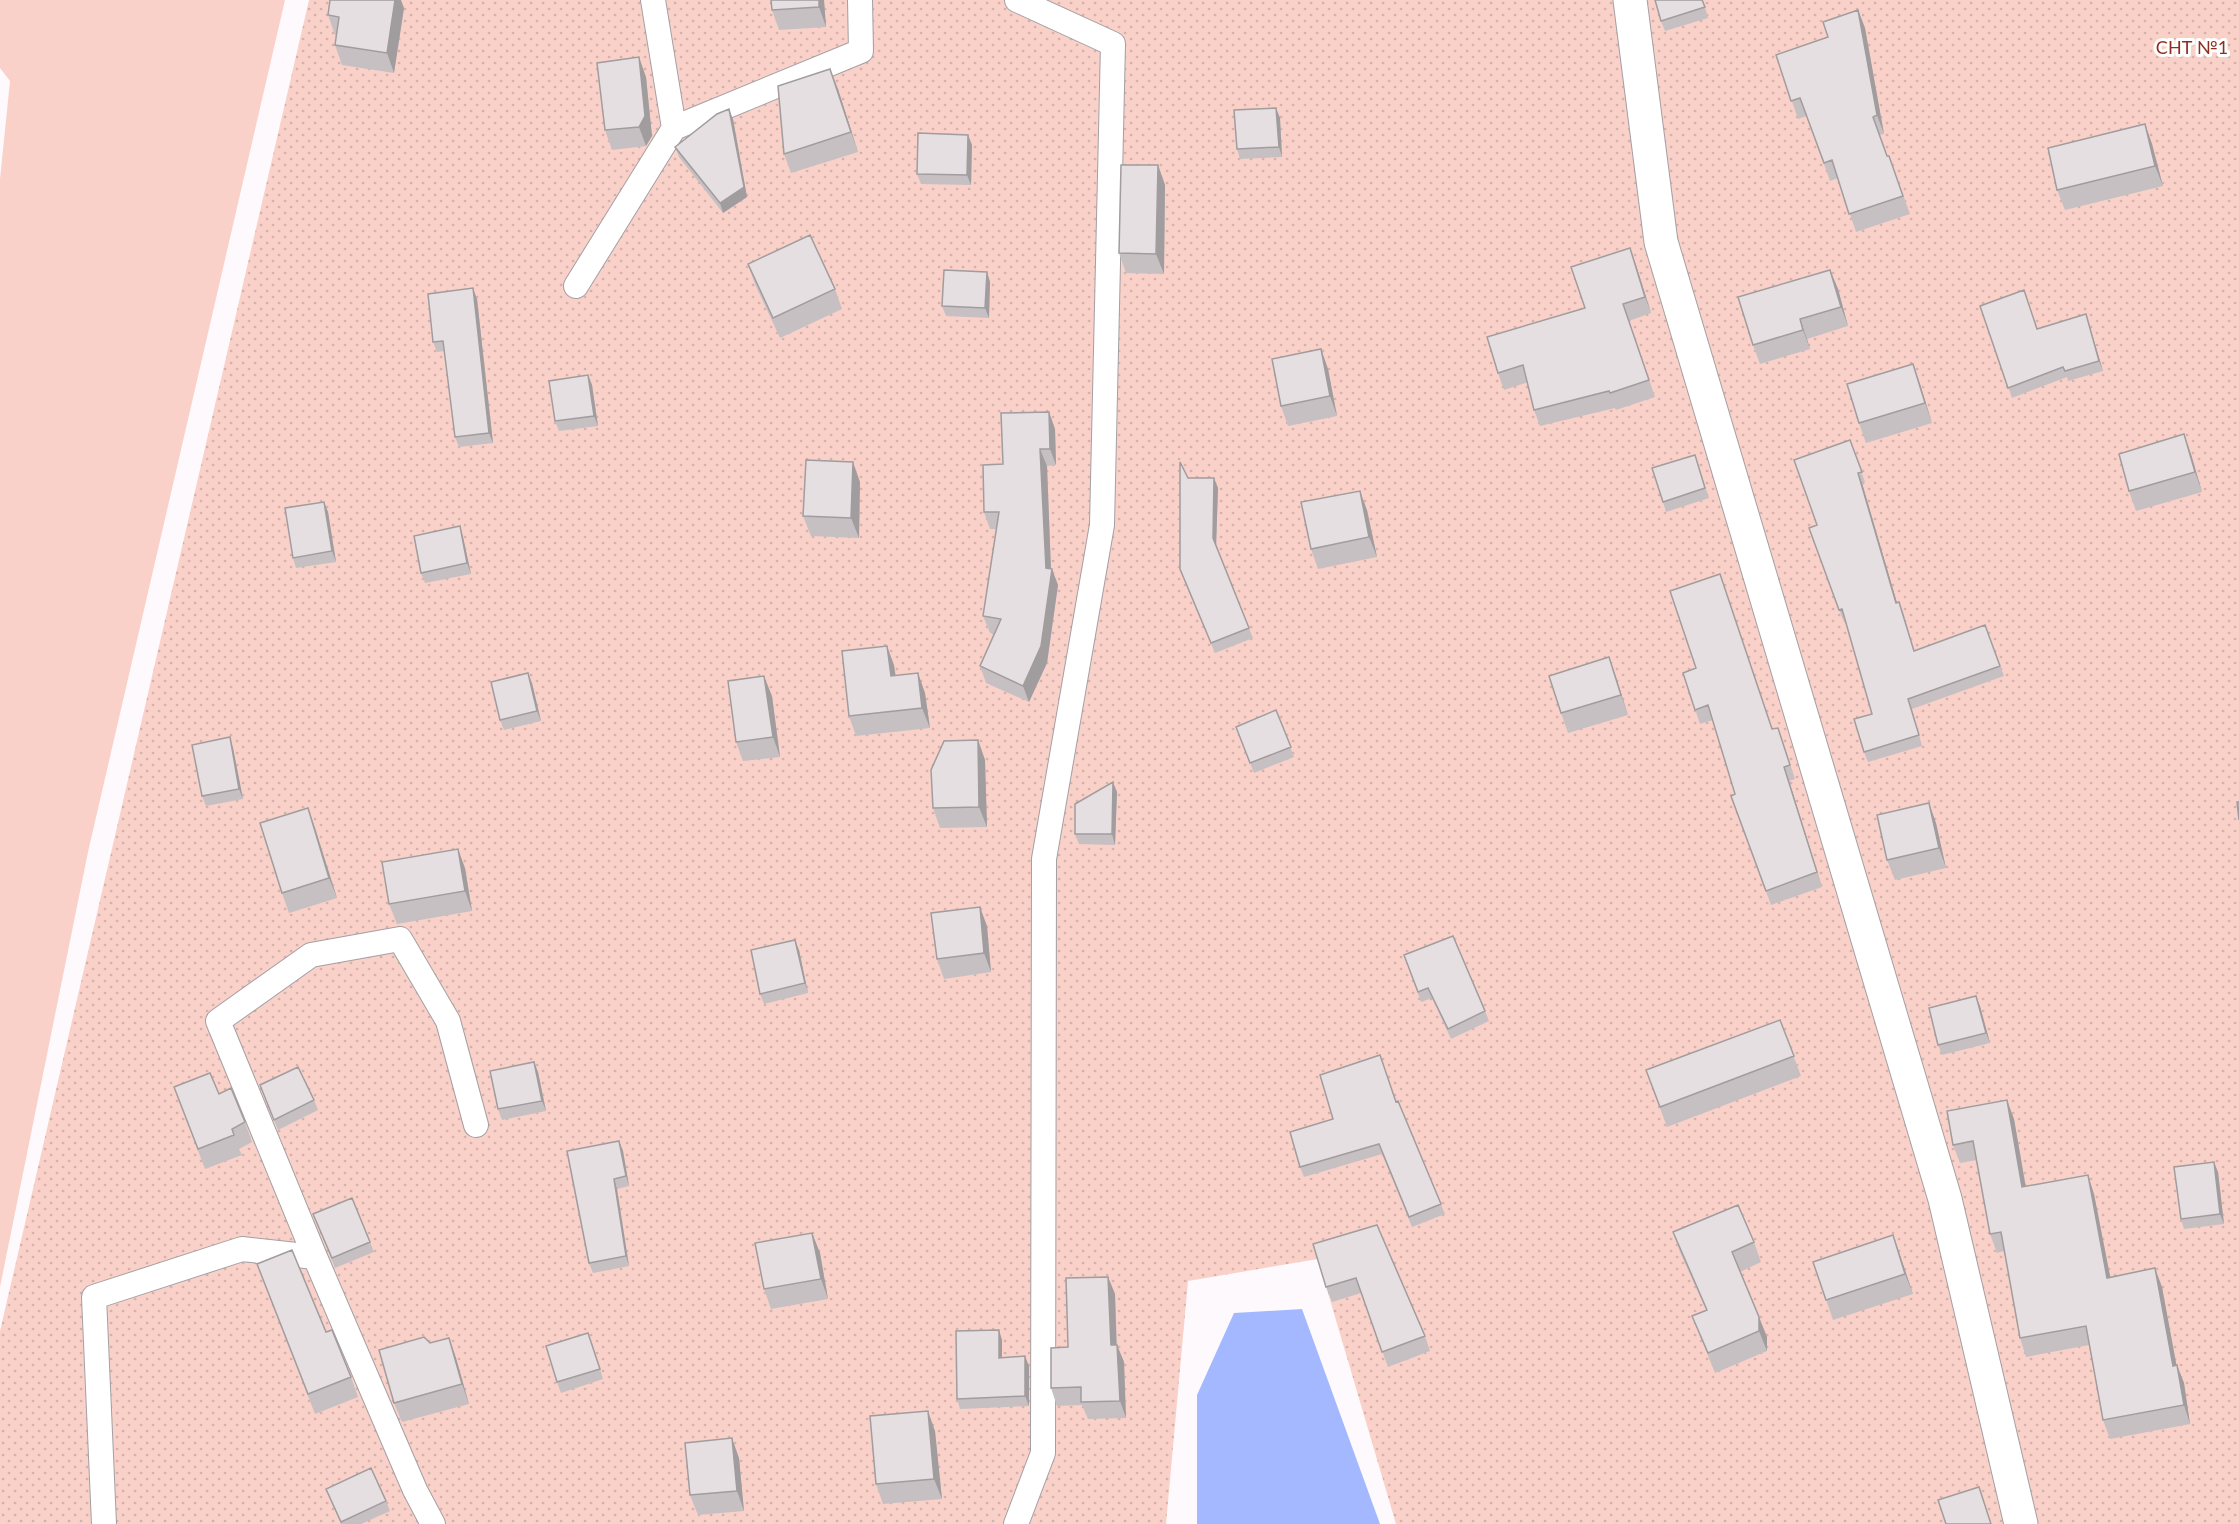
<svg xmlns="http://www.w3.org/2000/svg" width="2239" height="1524" viewBox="0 0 2239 1524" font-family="Lato,sans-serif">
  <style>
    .green { fill: #f9d1c9 }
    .garden { fill: url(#garden-dots) }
    .water { fill: #a4b8ff }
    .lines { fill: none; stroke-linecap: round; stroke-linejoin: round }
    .lane-casing { stroke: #a49fa3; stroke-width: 26 }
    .street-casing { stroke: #a49fa3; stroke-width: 35 }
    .lane { stroke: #fff; stroke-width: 24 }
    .street { stroke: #fff; stroke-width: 33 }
    .wall { fill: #c6c0c2 }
    .shaded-wall { fill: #a19c9e }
    .building { fill: #e6dfe1; stroke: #a19c9e; stroke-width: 1.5 }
    .labels { text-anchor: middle; stroke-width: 6; stroke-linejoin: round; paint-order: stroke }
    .park-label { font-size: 18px; fill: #8e2e20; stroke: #fff }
  </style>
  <defs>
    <pattern id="garden-dots" width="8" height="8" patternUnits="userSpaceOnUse" patternTransform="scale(1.5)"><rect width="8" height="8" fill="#f9d1c9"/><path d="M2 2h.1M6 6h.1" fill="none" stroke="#d4b2ab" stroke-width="1.8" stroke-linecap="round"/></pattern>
  </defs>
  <rect width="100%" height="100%" fill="#fef9fd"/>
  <!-- green -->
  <path class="green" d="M0,0H285L88,852L0,1287V179L10,81L0,68Z"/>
  <!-- garden -->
  <path class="garden" d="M309,0H2239V1524H1396L1318,1259L1188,1281L1166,1524H0V1331Z"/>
  <!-- water -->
  <path class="water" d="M1302,1309L1380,1524H1197V1395L1234,1313Z"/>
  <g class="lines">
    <!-- lane casing -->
    <g class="lane-casing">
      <path id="lane" d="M653,0L674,128
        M576,286L674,128L861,51L860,0
        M104,1524L94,1297L242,1249L315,1257
        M433,1524L415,1490L315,1257L218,1021L311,955L400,939L448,1021L476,1125
        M1016,1524L1043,1453L1044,859L1102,525L1113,44L1017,0"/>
    </g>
    <!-- street casing -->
    <g class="street-casing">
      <path id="street" d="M1630,0L1661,242L1945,1199L2021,1524"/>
    </g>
    <!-- lane -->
    <use href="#lane" class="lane"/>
    <!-- street -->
    <use href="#street" class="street"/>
  </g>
  <!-- wall -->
  <path class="wall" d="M771,0H824L826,27L779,30L772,10Z
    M1703,0L1708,18L1665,31L1661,21Z
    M404,8L394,73L342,65L335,45L336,35H335L328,15Z
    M1858,10L1865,28L1884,134L1879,135L1887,156H1889L1910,214L1856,232L1838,178L1830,181L1807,116L1798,119L1776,55L1828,37Z
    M646,77L652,136L646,146L612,150L605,130Z
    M838,89L858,152L791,173L784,154Z
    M1276,108L1280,118L1282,157L1240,159L1237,149Z
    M733,119L747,197L723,213L679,157L675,147Z
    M2145,124L2152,144L2163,186L2065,210L2057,190Z
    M968,135L972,145L971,185L921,184L917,174Z
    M1158,165L1165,185L1164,274L1126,273L1119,253Z
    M748,264L835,289L842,309L780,338L755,284Z
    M1636,265L1651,313L1629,321L1655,397L1616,410L1615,408L1540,426L1534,410L1528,382L1504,390L1498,373L1585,308Z
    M1830,270L1838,289L1848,326L1807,339L1810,349L1760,364L1753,345Z
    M987,272L990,282L989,318L946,316L942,306Z
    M477,299L493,443L459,447L455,437L445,351L437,352L433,342Z
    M1980,306L2038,329L2086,314L2103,371L2068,381L2067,377L2012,398Z
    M1321,349L1328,369L1337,416L1288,426L1281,406Z
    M588,375L592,385L598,426L559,431L555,421Z
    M1920,384L1932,423L1866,443L1859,423Z
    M1049,412L1055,429L1056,465L1047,466L1051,569L1058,585L1047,663L1029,702L986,683L980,666L994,633H990L983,616L996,529H990L984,512Z
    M1850,440L1865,482L1862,483L1897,603L1899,602L1903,612L1914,651L1985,625L2004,676L1912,709L1922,746L1868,762L1864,752L1872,714L1845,619L1843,620L1809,528L1817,525Z
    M2191,454L2202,492L2136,511L2129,491Z
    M1695,455L1709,498L1666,512L1663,502Z
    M1188,478H1214L1218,488L1216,547L1253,638L1215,653L1180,569Z
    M860,482L859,538L811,536L803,516Z
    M324,502L328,512L336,562L296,568L293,558Z
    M1367,510L1377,557L1318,569L1311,549Z
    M460,526L463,537L471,574L425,583L421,573Z
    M1609,657L1628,715L1568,733L1561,713Z
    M894,665L896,676L925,693L930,728L856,736L849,716Z
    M1683,673L1773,729L1783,742L1795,779L1789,781L1822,887L1771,905L1731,796L1735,794L1713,720L1700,724Z
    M532,683L541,721L504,730L500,720Z
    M772,696L780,757L743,761L736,742Z
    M1276,710L1294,757L1254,773L1236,727Z
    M978,740L985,760L987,827L940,828L933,808Z
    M233,748L243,799L206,806L202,796Z
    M1117,792L1115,845L1079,844L1075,834Z
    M308,808L315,828L337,898L289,913L282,893Z
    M1936,823L1946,868L1895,880L1887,860Z
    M465,868L472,911L397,924L389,904Z
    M987,926L991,972L944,979L937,959Z
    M799,950L808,993L764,1004L760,994Z
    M1404,955L1485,1011L1489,1021L1451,1039L1432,998L1421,1002Z
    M1980,1006L1990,1043L1942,1055L1938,1045Z
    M1780,1020L1801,1076L1667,1127L1646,1070Z
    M534,1062L538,1072L546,1111L502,1120L498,1109Z
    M174,1087L219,1094L245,1122L252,1142L239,1149L242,1155L205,1169Z
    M264,1095L314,1100L318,1110L278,1130Z
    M1396,1102L1445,1214L1412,1227L1382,1154L1304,1177L1300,1167Z
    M2014,1119L2026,1187L2094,1194L2110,1277L2162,1287L2176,1365L2184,1383L2190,1424L2110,1439L2103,1420L2089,1345L2026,1357L2020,1338L2004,1251L1997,1253L1990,1234L1976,1160L1960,1163L1953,1145Z
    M619,1141L623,1151L629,1186L617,1189L629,1266L593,1273L589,1263Z
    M2218,1172L2224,1224L2184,1229L2181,1219Z
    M313,1214L370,1242L374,1252L335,1268Z
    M1377,1225L1425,1336L1430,1351L1388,1367L1361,1293L1332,1302L1326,1287Z
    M1673,1232L1754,1242L1761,1262L1740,1272L1767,1337V1351L1715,1373L1692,1316L1706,1310L1680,1252Z
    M812,1233L820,1253L828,1299L771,1309L764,1289Z
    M1900,1255L1913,1294L1833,1320L1813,1262Z
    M257,1264L326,1332L351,1377L358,1397L315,1414Z
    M1108,1277L1115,1294L1117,1345L1124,1362L1126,1418L1088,1419L1082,1405L1057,1406L1051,1388Z
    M449,1338L456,1358L469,1404L402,1422L394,1403L430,1343Z
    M1002,1340V1357L1029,1366V1406L960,1409L957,1399Z
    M592,1343L603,1379L561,1393L557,1382Z
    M935,1431L942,1499L883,1504L876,1484Z
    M739,1458L744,1511L698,1515L690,1495Z
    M326,1489L386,1501L390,1511L361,1524H341Z"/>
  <!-- shaded-wall -->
  <path class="shaded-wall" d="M395,0H401L404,8L394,73L387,53Z
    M819,0H824L826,27L819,7Z
    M1858,10L1865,28L1884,134L1877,115Z
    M639,57L646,77L652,136L646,146L639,127Z
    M830,69L838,89L858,152L851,132Z
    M1276,108L1280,118L1282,157L1279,147Z
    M729,109L733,119L747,197L723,213L720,203Z
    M2145,124L2152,144L2163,186L2155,166Z
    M968,135L972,145L971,185L967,175Z
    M1158,165L1165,185L1164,274L1156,254Z
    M1630,248L1636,265L1651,313L1645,297Z
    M1830,270L1838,289L1848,326L1841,307Z
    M987,272L990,282L989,318L985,308Z
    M473,288L477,299L493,443L489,433Z
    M2086,314L2089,324L2103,371L2099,361Z
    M1800,319L1807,339L1810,349L1803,330Z
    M1321,349L1328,369L1337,416L1330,396Z
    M1913,364L1920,384L1932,423L1925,403Z
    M588,375L592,385L598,426L594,416Z
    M1049,412L1055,429L1056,465L1050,449Z
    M2184,434L2191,454L2202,492L2195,472Z
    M1040,449L1047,466L1051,570L1052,569L1058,585L1047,663L1029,702L1023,686L1046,568Z
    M853,462L860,482L859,538L851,518Z
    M1858,473L1862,483L1900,613L1896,603Z
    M1214,478L1218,488L1216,548L1213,538Z
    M1360,491L1367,510L1377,557L1369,537Z
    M324,502L328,512L336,562L332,551Z
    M460,526L463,537L471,574L467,563Z
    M887,646L894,665L898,696L891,676Z
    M1609,657L1616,677L1628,715L1621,695Z
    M528,673L532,683L541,721L537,711Z
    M918,673L925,693L930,728L922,708Z
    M764,676L772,696L780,757L773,737Z
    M230,737L233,748L243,799L239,789Z
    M978,740L985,760L987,827L979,807Z
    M1784,767L1789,781L1822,887L1817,872Z
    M1113,782L1117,792L1115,845L1112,834Z
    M1929,803L1936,823L1946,868L1939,848Z
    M308,808L315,828L337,898L329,878Z
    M458,849L465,868L472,911L465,891Z
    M980,907L987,926L991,972L984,953Z
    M795,940L799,950L808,993L805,983Z
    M1976,996L1980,1006L1990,1043L1986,1033Z
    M534,1062L538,1072L546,1111L542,1101Z
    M2007,1100L2014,1119L2029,1206L2022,1187Z
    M619,1141L623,1151L629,1186L626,1176Z
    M2214,1162L2218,1172L2224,1224L2220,1214Z
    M2088,1175L2094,1194L2114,1296L2107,1278Z
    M614,1179L617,1189L629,1266L626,1256Z
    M812,1233L820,1253L828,1299L821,1279Z
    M1893,1235L1900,1255L1913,1294L1905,1274Z
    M2155,1268L2162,1287L2180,1384L2173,1366Z
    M1108,1277L1115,1294L1117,1363L1111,1345Z
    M1759,1317L1767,1337V1351L1759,1331Z
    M999,1330L1002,1340V1368L999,1358Z
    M449,1338L456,1358L469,1404L462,1384Z
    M1117,1345L1124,1362L1126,1418L1120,1401Z
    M1025,1356L1029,1366V1406L1025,1396Z
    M2177,1365L2184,1383L2190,1424L2184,1405Z
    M928,1411L935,1431L942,1499L934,1479Z
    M732,1438L739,1458L744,1511L737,1491Z"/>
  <!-- building -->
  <path class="building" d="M330,0H395L387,53L335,45L339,17L328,15Z
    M771,0H819V7L772,10Z
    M1655,0H1702L1705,7L1661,21Z
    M1858,10L1877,115L1873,117L1887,156H1889L1903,196L1849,214L1832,160L1824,163L1800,98L1791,101L1776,55L1828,37L1823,22Z
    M639,57L645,116L639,127L605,130L597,63Z
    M830,69L851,132L784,154L778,86Z
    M1276,108L1279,147L1237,149L1234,110Z
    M729,109L744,187L720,203L675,147L717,114Z
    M2145,124L2155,166L2057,190L2048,148Z
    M918,133L968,135L967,175L917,174Z
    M1121,165H1158L1156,254L1119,253Z
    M810,235L835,289L773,318L748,264Z
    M1630,248L1645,297L1623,304L1649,380L1610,393L1609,391L1534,410L1523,365L1498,373L1487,337L1585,308L1571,267Z
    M944,270L987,272L985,308L942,306Z
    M1830,270L1841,307L1800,319L1803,330L1753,345L1738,297Z
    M473,288L489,433L455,437L443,341L433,342L428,294Z
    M2024,290L2037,329L2086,314L2099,361L2065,371L2063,367L2008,388L1980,306Z
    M1321,349L1330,396L1281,406L1272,359Z
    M1913,364L1925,403L1859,423L1847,384Z
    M588,375L594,416L555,421L549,381Z
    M1049,412L1050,449H1040L1046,568L1052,569L1041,646L1023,686L980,666L1001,619L983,616L999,512H984L983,465L1003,464L1001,413Z
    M2184,434L2195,472L2129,491L2119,454Z
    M1850,440L1862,472L1858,473L1896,603L1899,602L1914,651L1985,625L2000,666L1908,699L1919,735L1864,752L1854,719L1872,714L1842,609L1839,610L1809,528L1817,525L1794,460Z
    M1695,455L1705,488L1663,502L1652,468Z
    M806,460L853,462L851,518L803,516Z
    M1180,462L1188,478H1214L1213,538L1249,628L1211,643L1180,569Z
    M1360,491L1369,537L1311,549L1301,502Z
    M324,502L332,551L293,558L285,508Z
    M460,526L467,563L421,573L414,536Z
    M1720,574L1772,729L1778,728L1790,765L1784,767L1817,872L1766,891L1731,796L1735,794L1708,705L1695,710L1683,673L1696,668L1670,591Z
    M887,646L891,676L918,673L922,708L849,716L842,651Z
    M1609,657L1621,695L1561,713L1549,676Z
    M528,673L537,711L500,720L491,682Z
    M764,676L773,737L736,742L728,681Z
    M1276,710L1291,747L1250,763L1236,727Z
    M230,737L239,789L202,796L192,745Z
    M978,740L979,807L933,808L931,770L944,741Z
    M1113,782L1112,834H1075V804Z
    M2237,802H2239V820Z
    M1929,803L1939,848L1887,860L1877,815Z
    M308,808L329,878L282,893L260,823Z
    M458,849L465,891L389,904L382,862Z
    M980,907L984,953L937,959L931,913Z
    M1453,936L1485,1011L1448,1029L1428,988L1418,992L1404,955Z
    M795,940L805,983L760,994L751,950Z
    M1976,996L1986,1033L1938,1045L1929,1008Z
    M1780,1020L1794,1056L1660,1107L1646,1070Z
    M1380,1055L1396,1102L1398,1101L1441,1204L1409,1217L1379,1144L1300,1167L1290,1132L1333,1119L1320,1075Z
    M534,1062L542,1101L498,1109L490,1071Z
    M298,1067L314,1100L274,1120L260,1085Z
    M210,1073L219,1094L231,1088L245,1122L232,1129L234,1135L198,1149L174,1087Z
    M2007,1100L2022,1187L2088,1175L2107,1278L2155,1268L2173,1366L2177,1365L2184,1405L2103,1420L2086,1326L2020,1338L2001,1232L1990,1234L1973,1141L1953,1145L1947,1111Z
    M619,1141L626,1176L614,1179L626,1256L589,1263L567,1151Z
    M2214,1162L2220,1214L2181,1219L2174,1167Z
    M352,1198L370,1242L332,1258L313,1214Z
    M1738,1205L1754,1242L1732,1252L1759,1317V1331L1708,1353L1692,1316L1707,1310L1673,1232Z
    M1377,1225L1425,1336L1382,1352L1356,1278L1326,1287L1313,1244Z
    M812,1233L821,1279L764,1289L755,1243Z
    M1893,1235L1905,1274L1826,1300L1813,1262Z
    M292,1250L326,1332L332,1330L351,1377L308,1394L257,1264Z
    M1108,1277L1111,1345H1117L1120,1401L1081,1402V1387L1051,1388V1348L1068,1347L1066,1278Z
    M999,1330V1358L1025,1356V1396L957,1399L956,1331Z
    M588,1333L600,1369L557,1382L546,1346Z
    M424,1337L430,1343L449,1338L462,1384L394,1403L379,1350Z
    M928,1411L934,1479L876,1484L870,1416Z
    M732,1438L737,1491L690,1495L685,1443Z
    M371,1468L386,1501L341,1522L326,1489Z
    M1979,1487L1991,1524H1946L1938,1500Z"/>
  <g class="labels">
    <!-- park labels -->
    <g class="park-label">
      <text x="2192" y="54">СНТ №1</text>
    </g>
  </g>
</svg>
